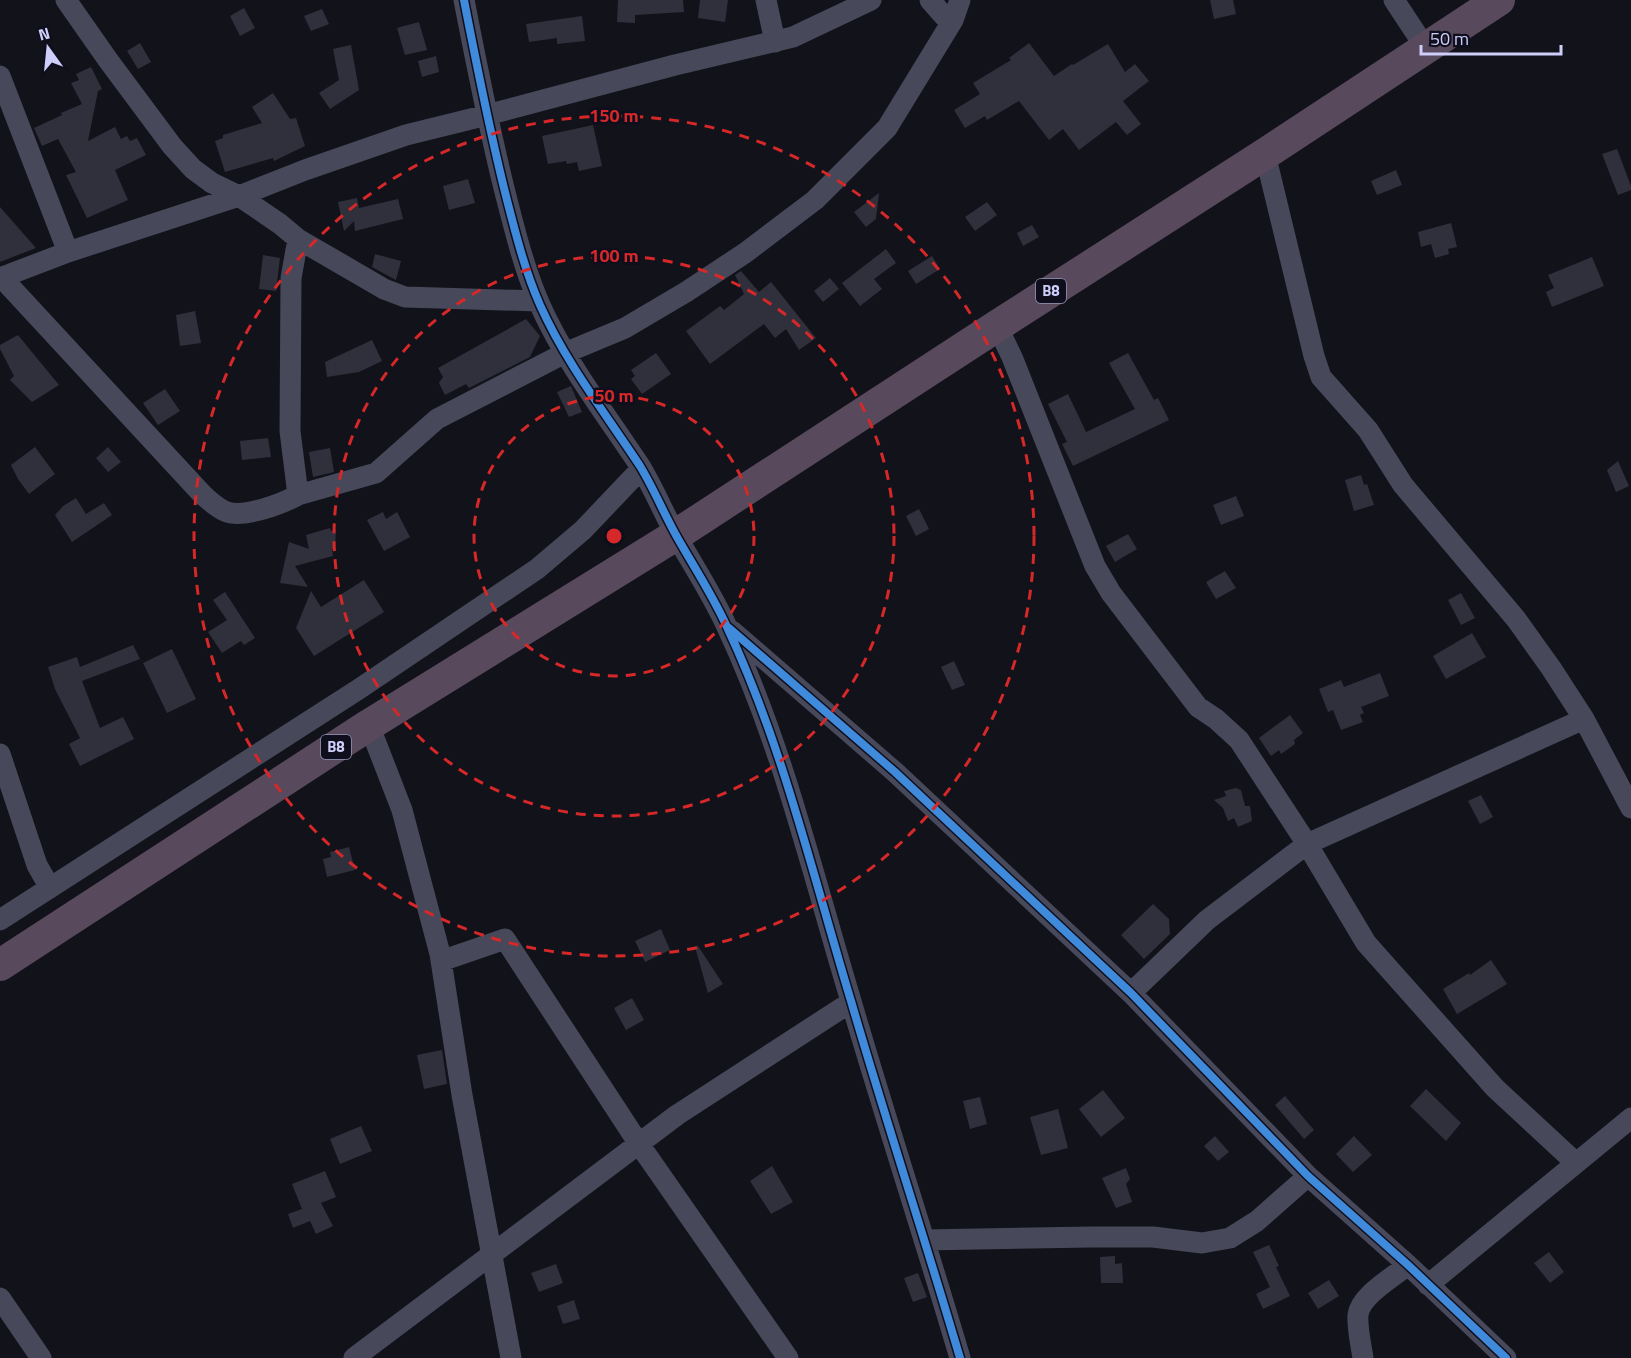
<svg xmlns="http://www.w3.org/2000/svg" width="1631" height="1358" viewBox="0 0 1631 1358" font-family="'Titillium Web',sans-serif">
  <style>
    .building { fill: #302f3c }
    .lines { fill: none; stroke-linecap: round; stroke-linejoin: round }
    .minor { stroke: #474859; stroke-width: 21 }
    .highway { stroke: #59495d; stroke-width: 32 }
    .cycleway-casing { stroke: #0e0e1d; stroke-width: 11 }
    .cycleway { stroke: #408adc; stroke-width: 8 }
    .ring { fill: none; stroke: #d62828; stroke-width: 3; stroke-dasharray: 10 8 }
    .labels { text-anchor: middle; stroke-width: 5; stroke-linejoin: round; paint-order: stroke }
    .shield { fill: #0e0e1d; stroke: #9494b8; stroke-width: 1.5 }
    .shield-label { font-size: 15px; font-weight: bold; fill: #cecefa }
    .centre { fill: #d62828; stroke: #0e0e1d; stroke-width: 3 }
    .ring-label { font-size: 18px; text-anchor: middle; font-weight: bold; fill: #d62828; stroke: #0e0e1d; stroke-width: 5; stroke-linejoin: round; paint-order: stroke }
  </style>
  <rect width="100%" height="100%" fill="#12121a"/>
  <!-- building -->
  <path class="building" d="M618,0H683L684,12L635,15V23L617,22Z
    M700,0H728L725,22L698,18Z
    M1210,0H1233L1236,14L1214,19Z
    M244,8L255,28L240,36L230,16Z
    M322,9L329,24L311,31L304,16Z
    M582,16L585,41L557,44V38L529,42L526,24Z
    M419,22L427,50L405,55L397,28Z
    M140,43L151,62L138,69L127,51Z
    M1029,43L1054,76L1072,64L1073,65L1108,44L1125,72L1135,64L1149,81L1123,101L1141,124L1127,135L1116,122L1079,150L1063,129L1049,140L1019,101L987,120L985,116L965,128L954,110L980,94L973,83L1011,60L1009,58Z
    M351,45L359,90L330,109L319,93L339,80L333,49Z
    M436,56L439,72L422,77L418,61Z
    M91,67L102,89L98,91L88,141L115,127L121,139L127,136L130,141L137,138L146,155L115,170L128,200L87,218L66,175L76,172L58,139L42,146L34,128L62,115L61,113L82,104L71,83L79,80L76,74Z
    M273,93L290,119L296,118L305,146L274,161L273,158L225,172L215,141L223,138V135L262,123L252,107Z
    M593,125L602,166L579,171L577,162L567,164L566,161L548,164L542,136Z
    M1617,149L1631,186V190L1618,195L1602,154Z
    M1396,170L1402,185L1377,195L1371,181Z
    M468,179L475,203L449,210L443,186Z
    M879,193L876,219L866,227L854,212Z
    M357,198L359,208L398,199L403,219L355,231L354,221L344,231L338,202Z
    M987,202L997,215L975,231L965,217Z
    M0,207L36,248L0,262Z
    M1451,223L1457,247L1448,249L1449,254L1435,258L1431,244L1421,247L1418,232Z
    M1032,225L1039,237L1023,246L1017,233Z
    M886,249L896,263L874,279L882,289L860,306L842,283Z
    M375,254L401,261L396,280L372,267Z
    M263,255L280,258L276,291L259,289Z
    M932,256L940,269L916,284L908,271Z
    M1592,257L1604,286L1552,307L1546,292L1554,288L1548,275Z
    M741,271L759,292L771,282L816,338L799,350L786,329L775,338L764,324L710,364L686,331L720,306L724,310L744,294L735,275Z
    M830,278L839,289L823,302L814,291Z
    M195,311L201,343L180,346L176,315Z
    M526,319L540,336L530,357L469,388L466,384L445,395L439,383L443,377L438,368Z
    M18,335L59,385L32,402L10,380L14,376L0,349V345Z
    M372,340L382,361L359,372L327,377L325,362Z
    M656,353L671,374L642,394L631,379L635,376L631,370Z
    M1128,353L1154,400L1158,398L1169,420L1073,466L1062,444L1067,442L1048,404L1068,394L1086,432L1135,409L1109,363Z
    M571,386L582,412L569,417L557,392Z
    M165,389L180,411L158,425L143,403Z
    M268,438L271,457L242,460L240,441Z
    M35,447L55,474L29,494L18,479L11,465Z
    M108,447L121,462L108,472L96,458Z
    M330,448L334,472L313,477L309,452Z
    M1618,461L1629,486L1616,492L1607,470Z
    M1361,475L1364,485L1367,484L1374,505L1354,511L1345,480Z
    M1236,496L1244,516L1221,525L1213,505Z
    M76,498L86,514L104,503L112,515L72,542L55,515L63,506Z
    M919,509L929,529L916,536L906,516Z
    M383,512L386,519L397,512L410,537L384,551L367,520Z
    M330,528L331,531L336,529L335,548L332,549L333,556L295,566L308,587L280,583L289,542L309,549L306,535Z
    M1128,534L1137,549L1115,562L1106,546Z
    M1225,571L1236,588L1216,599L1206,582Z
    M364,580L384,612L314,656L296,628L311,591L321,607Z
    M225,592L255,638L244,645L241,641L222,653L208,632L227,620L213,600Z
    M1461,593L1475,618L1461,625L1448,600Z
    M1472,633L1486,657L1446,679L1433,656Z
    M133,645L140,659L82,681L100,728L123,717L134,739L80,766L69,744L80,738L55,689L48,667L77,657L80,667Z
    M172,649L196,699L167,713L143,663Z
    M954,661L965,685L952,690L941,667Z
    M1380,673L1389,696L1361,707L1364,713L1360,715L1363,722L1341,730L1333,710L1328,712L1319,689L1341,680L1344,687Z
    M1290,715L1303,733L1294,740L1295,744L1281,754L1279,750L1271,756L1259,738Z
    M1236,788L1241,790L1245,806H1250L1252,821L1238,827L1234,818L1228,821L1223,808L1214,800L1226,796L1224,791Z
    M1481,795L1493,817L1480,824L1468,801Z
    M349,847L355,870L327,877L323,859L331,857L330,852Z
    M1153,904L1169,919L1170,934L1144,959L1121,935Z
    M661,929L670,950L645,962L635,941Z
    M698,946L723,984L708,993L695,947Z
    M1491,960L1507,984L1457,1014L1443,989L1469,973L1470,975Z
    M632,998L644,1020L626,1030L614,1008Z
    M442,1050L447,1084L424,1089L417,1055Z
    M1426,1089L1461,1123L1446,1141L1410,1106Z
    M1103,1090L1125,1118L1101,1137L1079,1109Z
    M1285,1096L1314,1130L1304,1139L1275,1105Z
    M980,1097L987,1124L970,1129L963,1101Z
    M1058,1109L1068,1148L1041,1155L1030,1117Z
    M361,1126L372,1151L340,1164L330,1139Z
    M1215,1136L1229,1152L1218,1161L1204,1146Z
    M1354,1136L1372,1155L1353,1172L1336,1154Z
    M772,1166L793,1202L771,1214L750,1181Z
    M1126,1168L1130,1179L1126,1184L1132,1202L1116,1208L1102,1178Z
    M325,1171L336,1197L321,1203L333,1226L316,1234L310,1221L293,1228L288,1214L302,1209L292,1184Z
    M1269,1245L1279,1266L1276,1267L1290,1296L1263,1309L1256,1294L1270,1287L1253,1252Z
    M1549,1252L1564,1272L1550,1283L1534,1263Z
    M1115,1256V1264L1122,1263L1123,1283H1101L1100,1257Z
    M556,1264L563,1283L539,1292L531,1273Z
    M918,1273L927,1297L913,1302L904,1278Z
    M1329,1280L1339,1296L1318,1309L1308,1293Z
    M574,1300L580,1319L563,1324L557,1306Z"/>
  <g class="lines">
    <!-- minor -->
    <path class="minor" d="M66,0L108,60L172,146L193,169L212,183L239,196L305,170L406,135L487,115L675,65L793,37L871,0
      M464,0C477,67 490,134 507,200C516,235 525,271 540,305C566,363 605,413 640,466C654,489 664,514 677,537C694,567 713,596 727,627C783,746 813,876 851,1001C886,1121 925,1239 960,1358
      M766,0L775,42
      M930,0L944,16L953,20
      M1394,0L1425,47
      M0,76L68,252
      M1265,154L1314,356L1321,377L1368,430L1403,485L1516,619L1551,668L1584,719L1631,808
      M0,278L68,252L239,196L280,224L298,239L384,289L405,297L538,301
      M2,278L203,495C210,501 218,509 227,512C244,518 282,504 298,495L290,431L291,278L298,239
      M997,326L1012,357L1095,566L1111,593L1198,707L1216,719L1239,740L1307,844L1366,943L1495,1088L1576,1163
      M298,495L376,473L437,419L565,353L625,328L686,292L745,253L815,200L887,128L953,20L960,0
      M732,631L895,772L1131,993L1308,1176L1408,1265L1506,1358
      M369,725L402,810L440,954L462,1095L511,1358
      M0,754L37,865L50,888
      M0,920L359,689L537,569L583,530L641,469
      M441,961L505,939L639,1144L788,1358
      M1131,993L1207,920L1307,844L1584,719
      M925,1240L1092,1237H1153L1202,1243L1230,1238L1257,1221L1308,1176
      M1428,1285L1631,1118
      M0,1298L41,1358
      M354,1358L677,1115L851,1002
      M1363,1358C1361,1345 1357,1328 1358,1315C1360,1296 1393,1277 1408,1265"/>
    <!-- highway -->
    <path class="highway" d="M0,965L369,725L676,535L997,326L1265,154L1499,0"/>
    <!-- cycleway casing -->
    <g class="cycleway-casing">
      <path id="cycleway" d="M464,0C477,67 490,134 507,200C516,235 525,271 540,305C566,363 605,413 640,466C654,489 664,514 677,537C694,567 713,596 727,627C783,746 813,876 851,1001C886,1121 925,1239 960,1358
        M729,628L895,772L1131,993L1308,1176L1408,1265L1506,1358"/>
    </g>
    <!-- cycleway -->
    <use href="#cycleway" class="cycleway"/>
  </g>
  <!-- distance rings -->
  <g class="ring">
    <circle cx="614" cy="536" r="140"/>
    <circle cx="614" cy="536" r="280"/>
    <circle cx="614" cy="536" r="420"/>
  </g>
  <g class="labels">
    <!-- shield labels -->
    <g class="shield">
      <rect x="1036" y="279" width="30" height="24" rx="4.5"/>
      <rect x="321" y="735" width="30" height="24" rx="4.5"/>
    </g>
    <g class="shield-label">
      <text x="1051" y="296">B8</text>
      <text x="336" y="752">B8</text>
    </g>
  </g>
  <circle cx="614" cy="536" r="9" class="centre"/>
  <g class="ring-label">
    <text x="614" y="122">150 m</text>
    <text x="614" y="262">100 m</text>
    <text x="614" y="402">50 m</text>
  </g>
  <!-- north arrow -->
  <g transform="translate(48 48) rotate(345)" stroke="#0e0e1d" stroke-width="4.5" paint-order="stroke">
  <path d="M0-4.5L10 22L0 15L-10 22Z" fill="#cecefa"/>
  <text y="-9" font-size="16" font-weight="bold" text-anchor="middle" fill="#cecefa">N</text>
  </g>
  <!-- scale -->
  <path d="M1421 45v9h140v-9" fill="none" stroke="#cecefa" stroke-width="3"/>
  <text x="1430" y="45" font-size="18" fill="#cecefa" stroke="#0e0e1d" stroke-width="4.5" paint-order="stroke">50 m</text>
</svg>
